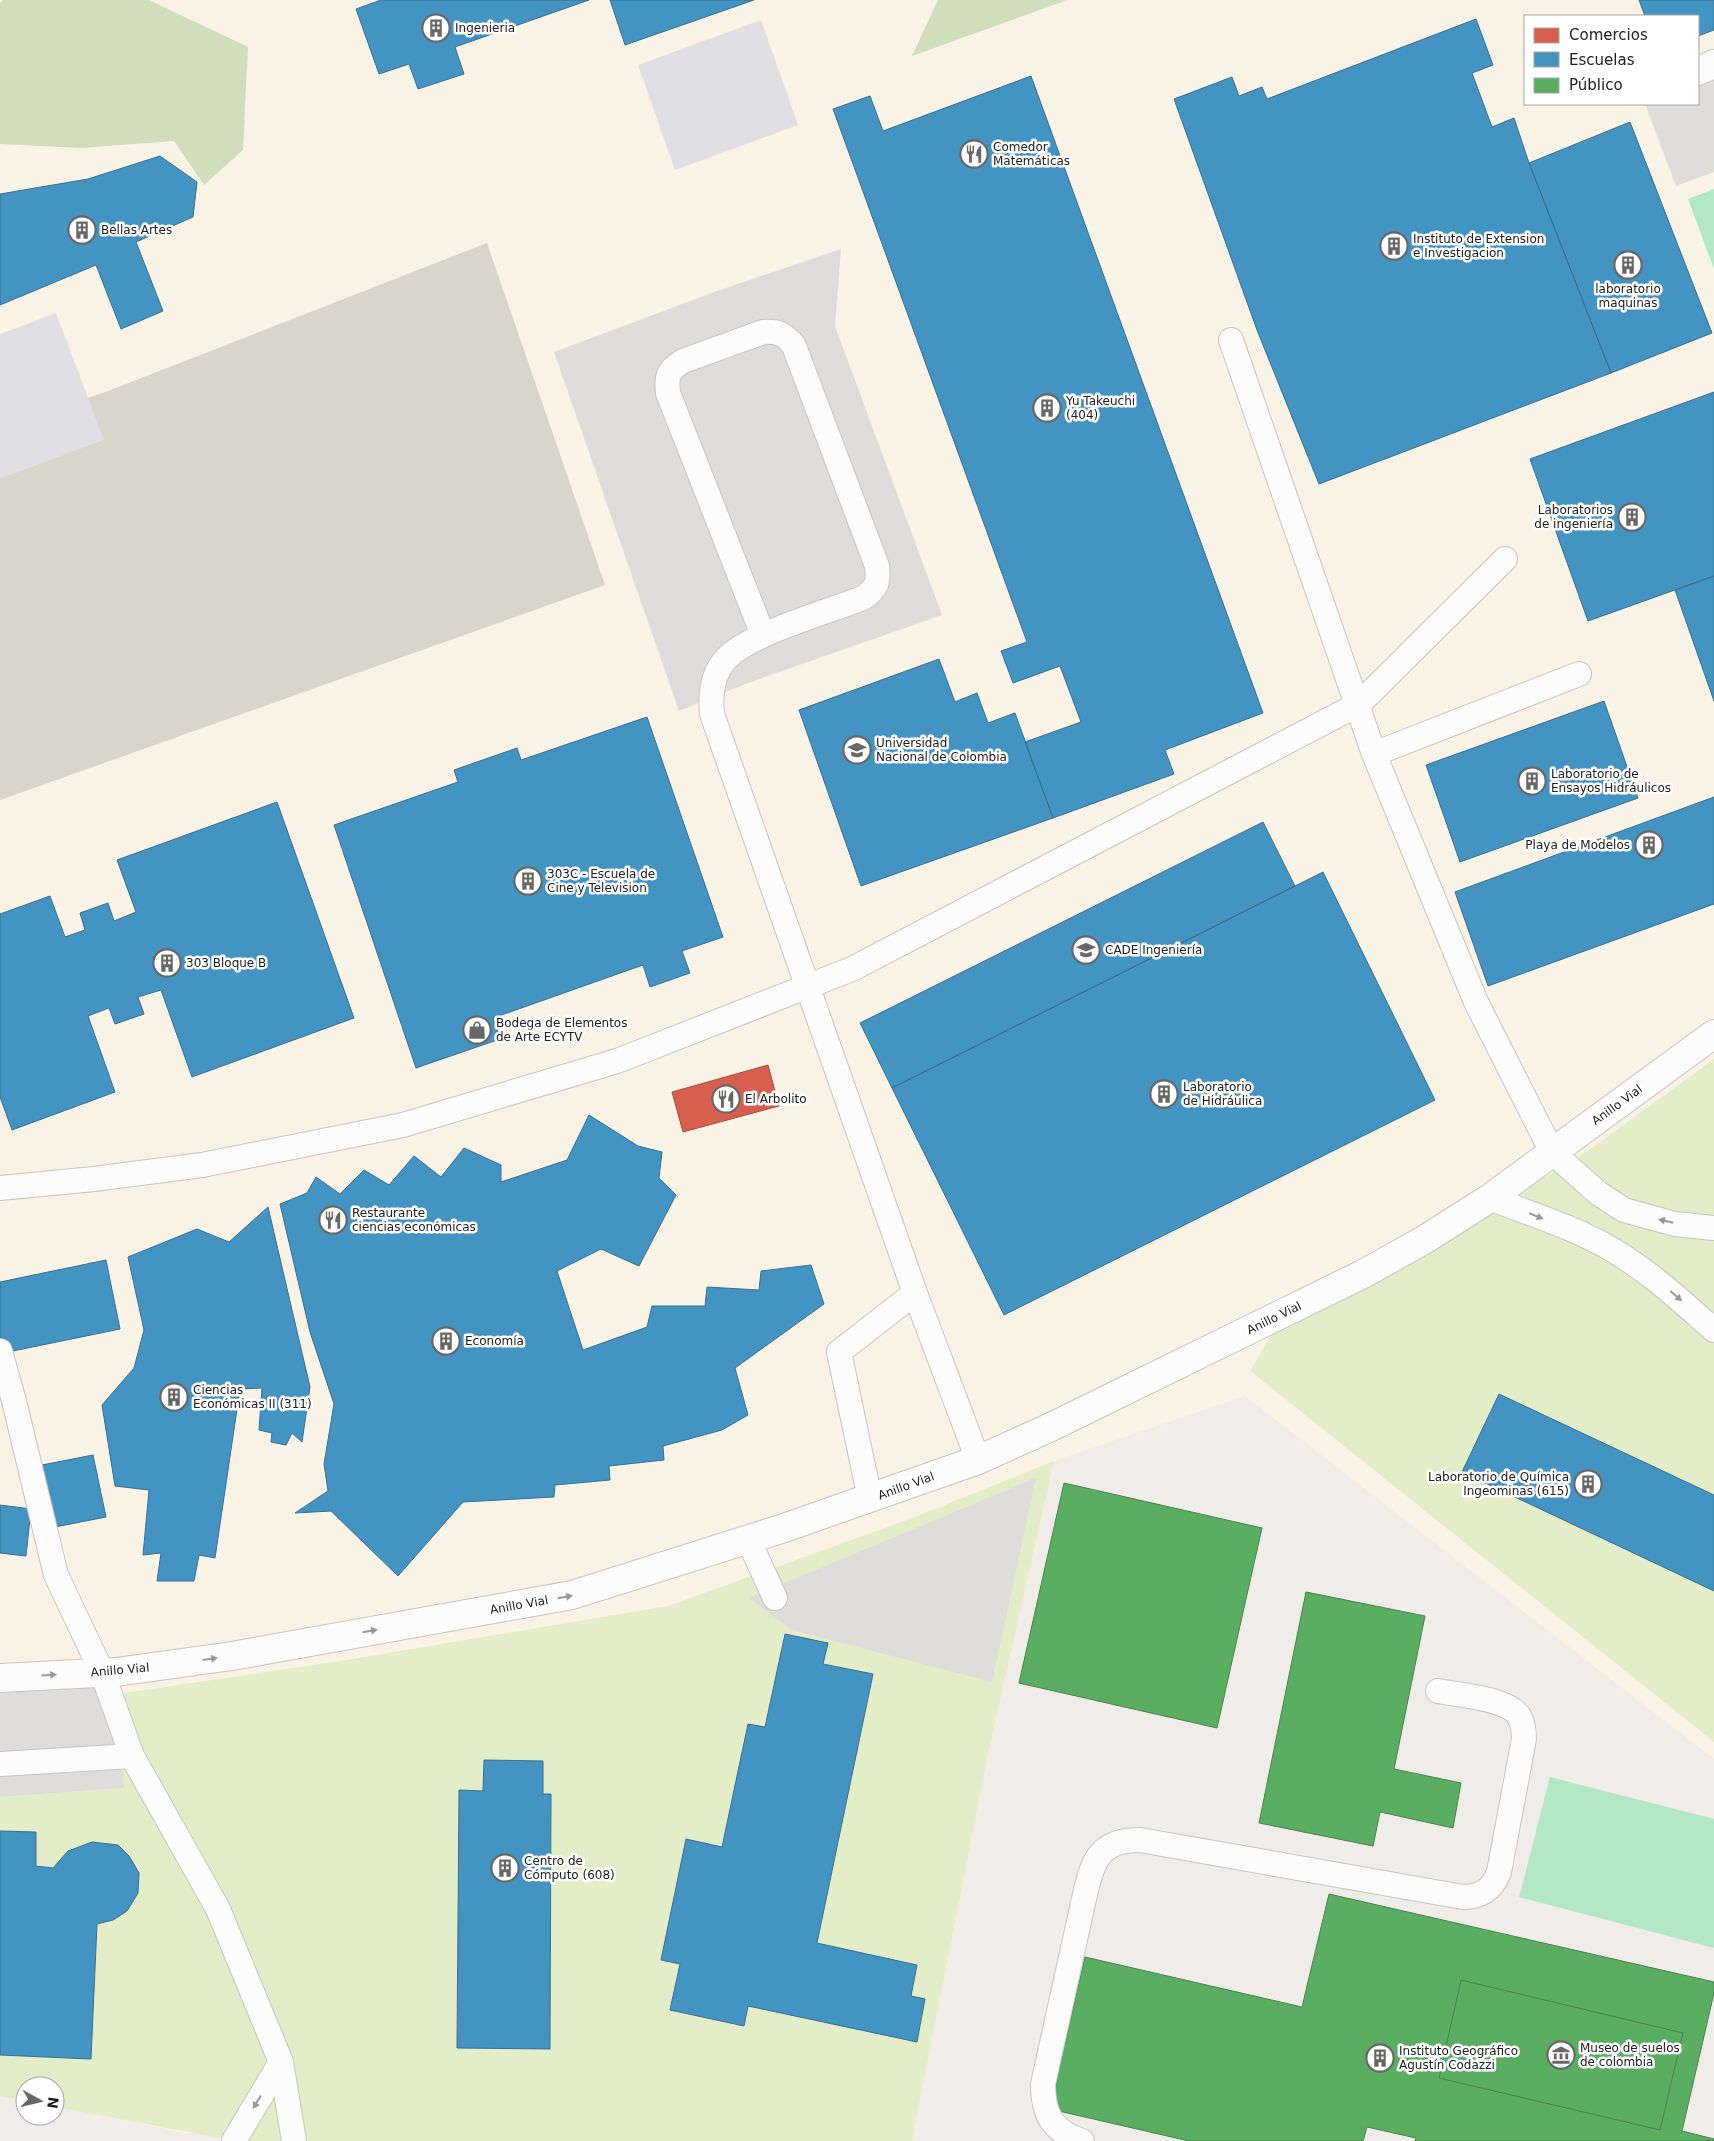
<svg xmlns="http://www.w3.org/2000/svg" width="1714" height="2141" viewBox="0 0 1714 2141" font-family="'DejaVu Sans',sans-serif">
  <style>
    .education { fill: #f8f3e5; fill-rule: evenodd }
    .construction { fill: #d8d5ca }
    .grass { fill: #e3edc7; fill-rule: evenodd }
    .forest { fill: #d0debe }
    .pitch { fill: #b3e7c5 }
    .parking { fill: #dfdddc }
    .plaza { fill: #e0e0e4 }
    .shops { fill: #d6604d; stroke: #9f4d40 }
    .schools { fill: #4393c3; stroke: #387092 }
    .public { fill: #5aae61; stroke: #49834e }
    .lines { fill: none; stroke-linecap: round; stroke-linejoin: round }
    .service-casing { stroke: #c6c4c3; stroke-width: 26 }
    .pedestrian-casing { stroke: #c6c4c3; stroke-width: 30 }
    .minor-casing { stroke: #c6c4c3; stroke-width: 30 }
    .service { stroke: #fdfcfc; stroke-width: 24 }
    .pedestrian { stroke: #fdfcfc; stroke-width: 28 }
    .minor { stroke: #fdfcfc; stroke-width: 28 }
    .oneway { fill: #9a9999 }
    .labels { text-anchor: middle; stroke-width: 5; stroke-linejoin: round; paint-order: stroke }
    .poi-label { font-size: 12px; fill: #202020; stroke: #fff; text-anchor: start }
    .street-label { font-size: 12px; fill: #202020; stroke: #fff }
  </style>
  <rect width="100%" height="100%" fill="#efece9"/>
  <!-- education -->
  <path class="education" d="M0,0H1714V1759L1245,1396L1054,1461L987,1759L912,2141L192,2134L55,2107V2086H25V2101L0,2096ZM1525,16H1698V104H1525Z"/>
  <!-- construction -->
  <path class="construction" d="M487,243L605,585L0,800V429L108,391Z"/>
  <!-- grass -->
  <path class="grass" d="M1714,1059V1495L1499,1394L1462,1472L1714,1591V1742L1250,1371L1273,1332L1471,1223L1592,1148Z
    M1054,1461L987,1759L912,2141H236L55,2107V2086H25V2101L0,2096V2055L91,2059L97,1924L113,1920L127,1911L138,1893L139,1873L129,1856L68,1851L53,1868L36,1866V1832L0,1831V1797L123,1788L117,1694L347,1660L668,1606L918,1516ZM543,1761V1794L551,1795L550,2048H458L459,1791H483Z"/>
  <!-- forest -->
  <path class="forest" d="M3,0H149L248,47L243,150L204,185L174,141L81,148L0,144V3Z
    M938,0H1067L912,56Z"/>
  <!-- pitch -->
  <path class="pitch" d="M1714,189V269L1688,199Z
    M1550,1777L1714,1819V1948L1519,1897Z"/>
  <!-- parking -->
  <path class="parking" d="M1714,70V172L1676,186L1645,104H1698V76Z
    M841,249L835,326L942,615L748,683L679,711L554,352L717,291Z
    M1036,1478L992,1682L792,1630L749,1598Z
    M116,1672L124,1788L0,1797V1678Z"/>
  <!-- plaza -->
  <path class="plaza" d="M761,20L798,125L675,170L638,65Z
    M56,313L104,440L0,479V334Z"/>
  <!-- shops -->
  <path class="shops" d="M768,1065L779,1106L683,1132L672,1092Z"/>
  <!-- schools -->
  <path class="schools" d="M381,0H589L455,47L464,74L418,89L409,64L379,74L356,9Z
    M610,0H754L625,45Z
    M1639,0H1714V30L1698,36V16H1645Z
    M1476,19L1493,65L1472,73L1492,127L1514,118L1529,163L1611,373L1319,484L1257,330L1174,99L1232,77L1239,96L1262,87L1267,99Z
    M1031,76L1263,713L1165,750L1174,774L1053,818L1025,742L1081,722L1060,666L1013,683L1001,651L1027,642L833,109L870,96L883,131Z
    M1630,122L1712,333L1611,373L1529,163Z
    M160,156L197,182L193,217L136,242L163,311L121,329L96,265L0,305V194L88,179Z
    M1714,392V576L1588,621L1530,459Z
    M1714,576V701L1675,590Z
    M939,659L955,702L977,693L988,723L1015,713L1053,818L861,886L799,710Z
    M1604,701L1638,798L1460,862L1426,765Z
    M647,717L723,937L682,951L690,973L650,987L643,965L493,1018L500,1039L416,1068L334,825L458,782L454,770L517,748L521,760Z
    M1714,797V904L1488,986L1455,892Z
    M277,802L354,1018L192,1077L161,990L138,997L144,1014L115,1024L109,1008L88,1016L115,1092L12,1130L0,1097V914L50,896L65,937L85,930L80,913L108,903L114,921L136,912L117,860Z
    M1263,822L1295,886L892,1088L860,1023Z
    M1323,872L1435,1100L1004,1315L892,1088Z
    M589,1115L638,1146L662,1152L659,1178L676,1195L639,1266L601,1249L557,1271L583,1350L647,1327L652,1306H705L707,1287L759,1290L761,1271L811,1265L824,1304L735,1368L748,1415L722,1430L663,1446L664,1460L609,1466L610,1480L555,1485L554,1497L463,1502L398,1576L331,1511L295,1513L328,1491L324,1464L334,1404L310,1332L280,1204L307,1193L316,1177L340,1194L364,1170L389,1185L414,1156L441,1177L464,1148L501,1165V1182L567,1160Z
    M268,1207L310,1387L302,1442L292,1433L286,1445L271,1442L272,1433L259,1430L262,1388L240,1389L215,1558L199,1555L194,1581H157L161,1553L143,1555L149,1490L115,1486L102,1405L134,1368L144,1330L128,1257L197,1229L229,1242Z
    M106,1260L120,1329L3,1353L0,1338V1282Z
    M1499,1394L1714,1495V1591L1462,1472Z
    M93,1455L106,1517L55,1527L42,1465Z
    M0,1505L31,1509L26,1556L0,1553Z
    M785,1634L828,1643L823,1664L873,1674L817,1943L917,1965L911,1996L925,1999L917,2042L748,2006L744,2026L670,2010L680,1964L661,1960L686,1839L722,1847L748,1724L765,1727Z
    M484,1760L543,1761V1794H551L550,2049L457,2048L459,1790L483,1791Z
    M0,1831L36,1832V1866L53,1868L68,1851L92,1842L118,1845L129,1856L139,1873L138,1893L127,1911L113,1920L97,1924L91,2059L0,2055Z"/>
  <!-- public -->
  <path class="public" d="M1064,1483L1262,1528L1217,1728L1019,1683Z
    M1306,1592L1425,1616L1394,1769L1461,1783L1453,1828L1380,1812L1373,1846L1259,1823Z
    M1329,1894L1714,1982V1993L1682,2131L1714,2139V2141H1415L1416,2138L1367,2127L1363,2141H1189L1050,2109L1085,1957L1302,2007Z
    M1461,1980L1683,2033L1660,2130L1439,2078Z"/>
  <g class="lines">
    <!-- service casing -->
    <g class="service-casing">
      <path id="service" d="M1231,340L1374,754L1476,1002L1552,1152L1598,1193L1624,1210L1675,1224L1714,1228
        M763,635L668,393C666,376 668,370 683,361L763,332C778,331 785,334 794,346L877,566C879,583 877,588 863,598C830,611 748,634 726,659C712,674 710,694 712,714L915,1293L978,1460
        M1374,754L1579,674
        M0,1188L94,1179L202,1165L403,1125L617,1061L852,969L1359,704L1505,559
        M1490,1198C1530,1214 1574,1227 1611,1249C1649,1271 1681,1301 1714,1330
        M0,1351L14,1401L56,1575L102,1672L132,1756L218,1909L281,2062L294,2141
        M870,1499L839,1352L915,1293
        M748,1539L775,1598
        M0,1764L132,1756
        M234,2141L281,2062
        M1082,2141C1052,2131 1043,2114 1043,2084L1086,1890C1094,1857 1102,1840 1140,1840L1463,1897C1481,1897 1492,1890 1499,1872L1524,1739C1524,1731 1523,1723 1519,1716C1507,1698 1459,1695 1438,1691"/>
    </g>
    <!-- pedestrian casing -->
    <g class="pedestrian-casing">
      <path id="pedestrian" d="M1698,71L1714,64"/>
    </g>
    <!-- minor casing -->
    <g class="minor-casing">
      <path id="minor" d="M0,1678L116,1672L232,1656L572,1595L784,1528L978,1460L1051,1427L1363,1274L1424,1240L1490,1198L1714,1034"/>
    </g>
    <!-- service -->
    <use href="#service" class="service"/>
    <!-- pedestrian -->
    <use href="#pedestrian" class="pedestrian"/>
    <!-- minor -->
    <use href="#minor" class="minor"/>
  </g>
  <!-- one-way arrows -->
  <defs><path id="oneway-solid" d="M-6-.8H1V-3.2L6.5 0L1 3.2V.8H-6Z" transform="scale(1.25)"/></defs>
  <g class="oneway">
    <use href="#oneway-solid" transform="translate(1536 1216) rotate(22)"/>
    <use href="#oneway-solid" transform="translate(1666 1221) rotate(-167)"/>
    <use href="#oneway-solid" transform="translate(1676 1296) rotate(41)"/>
    <use href="#oneway-solid" transform="translate(565 1597) rotate(-10)"/>
    <use href="#oneway-solid" transform="translate(370 1631) rotate(-10)"/>
    <use href="#oneway-solid" transform="translate(210 1659) rotate(-8)"/>
    <use href="#oneway-solid" transform="translate(49 1675) rotate(-3)"/>
    <use href="#oneway-solid" transform="translate(257 2102) rotate(121)"/>
  </g>
  <!-- icons -->
  <defs>
    <g id="building-ring" transform="scale(1.4375)"><circle r="9.5" fill="#fff" stroke="#686766" stroke-width="1.5"/><path d="M-4-6H4V6H1V3H-1V6H-4ZM-2.5-4.3h1.7v1.8h-1.7ZM.8-4.3h1.7v1.8H.8ZM-2.5-1h1.7V.8h-1.7ZM.8-1h1.7V.8H.8Z" fill="#686766"/></g>
    <g id="restaurant-ring" transform="scale(1.4375)"><circle r="9.5" fill="#fff" stroke="#686766" stroke-width="1.5"/><path d="M-5-6h1v4h1v-4h1v4h1v-4h1v5L-1.5 .5V6h-2V.5L-5-1ZM5-6V6H3V1.5H1.5Q1.5-4 5-6Z" fill="#686766"/></g>
    <g id="university-ring" transform="scale(1.4375)"><circle r="9.5" fill="#fff" stroke="#686766" stroke-width="1.5"/><path d="M0-5L7-2L0 1L-7-2ZM-4 1L0 2.5L4 1V4Q0 6-4 4Z" fill="#686766"/></g>
    <g id="shop-ring" transform="scale(1.4375)"><circle r="9.5" fill="#fff" stroke="#686766" stroke-width="1.5"/><path d="M-5-2.5h2.3a2.7 3.5 0 0 1 5.4 0H5L5.5 6h-11ZM-1.5-2.5h3a1.5 2.3 0 0 0-3 0Z" fill="#686766"/></g>
    <g id="museum-ring" transform="scale(1.4375)"><circle r="9.5" fill="#fff" stroke="#686766" stroke-width="1.5"/><path d="M0-6L6-3V-2H-6V-3ZM-5-1h2V3h-2ZM-1-1h2V3h-2ZM3-1h2V3H3ZM-6 4H6V6H-6Z" fill="#686766"/></g>
  </defs>
  <g fill-rule="evenodd">
    <use href="#building-ring" x="436" y="28"/>
    <use href="#restaurant-ring" x="974" y="154"/>
    <use href="#building-ring" x="82" y="230"/>
    <use href="#building-ring" x="1394" y="246"/>
    <use href="#building-ring" x="1628" y="265"/>
    <use href="#building-ring" x="1047" y="408"/>
    <use href="#building-ring" x="1632" y="517"/>
    <use href="#university-ring" x="857" y="750"/>
    <use href="#building-ring" x="1532" y="781"/>
    <use href="#building-ring" x="1649" y="845"/>
    <use href="#building-ring" x="528" y="881"/>
    <use href="#university-ring" x="1086" y="950"/>
    <use href="#building-ring" x="167" y="963"/>
    <use href="#shop-ring" x="477" y="1030"/>
    <use href="#building-ring" x="1164" y="1094"/>
    <use href="#restaurant-ring" x="726" y="1099"/>
    <use href="#restaurant-ring" x="333" y="1220"/>
    <use href="#building-ring" x="446" y="1341"/>
    <use href="#building-ring" x="174" y="1397"/>
    <use href="#building-ring" x="1588" y="1484"/>
    <use href="#building-ring" x="505" y="1868"/>
    <use href="#museum-ring" x="1561" y="2055"/>
    <use href="#building-ring" x="1380" y="2058"/>
  </g>
  <g class="labels">
    <!-- poi labels -->
    <g class="poi-label">
      <text x="455" y="32">Ingenieria</text>
      <text x="993" y="151">Comedor<tspan x="993" dy="14">Matemáticas</tspan></text>
      <text x="101" y="234">Bellas Artes</text>
      <text x="1413" y="243">Instituto de Extension<tspan x="1413" dy="14">e Investigacion</tspan></text>
      <text x="1628" y="293" text-anchor="middle">laboratorio<tspan x="1628" dy="14">maquinas</tspan></text>
      <text x="1066" y="405">Yu Takeuchi<tspan x="1066" dy="14">(404)</tspan></text>
      <text x="1613" y="514" text-anchor="end">Laboratorios<tspan x="1613" dy="14">de ingeniería</tspan></text>
      <text x="876" y="747">Universidad<tspan x="876" dy="14">Nacional de Colombia</tspan></text>
      <text x="1551" y="778">Laboratorio de<tspan x="1551" dy="14">Ensayos Hidráulicos</tspan></text>
      <text x="1630" y="849" text-anchor="end">Playa de Modelos</text>
      <text x="547" y="878">303C - Escuela de<tspan x="547" dy="14">Cine y Television</tspan></text>
      <text x="1105" y="954">CADE Ingeniería</text>
      <text x="186" y="967">303 Bloque B</text>
      <text x="496" y="1027">Bodega de Elementos<tspan x="496" dy="14">de Arte ECYTV</tspan></text>
      <text x="1183" y="1091">Laboratorio<tspan x="1183" dy="14">de Hidráulica</tspan></text>
      <text x="745" y="1103">El Arbolito</text>
      <text x="352" y="1217">Restaurante<tspan x="352" dy="14">ciencias económicas</tspan></text>
      <text x="465" y="1345">Economía</text>
      <text x="193" y="1394">Ciencias<tspan x="193" dy="14">Económicas II (311)</tspan></text>
      <text x="1569" y="1481" text-anchor="end">Laboratorio de Química<tspan x="1569" dy="14">Ingeominas (615)</tspan></text>
      <text x="524" y="1865">Centro de<tspan x="524" dy="14">Cómputo (608)</tspan></text>
      <text x="1580" y="2052">Museo de suelos<tspan x="1580" dy="14">de colombia</tspan></text>
      <text x="1399" y="2055">Instituto Geográfico<tspan x="1399" dy="14">Agustín Codazzi</tspan></text>
    </g>
    <!-- street labels -->
    <g class="street-label">
      <text transform="translate(1617 1105) rotate(-36)" y="4">Anillo Vial</text>
      <text transform="translate(1274 1318) rotate(-26)" y="4">Anillo Vial</text>
      <text transform="translate(906 1486) rotate(-20)" y="4">Anillo Vial</text>
      <text transform="translate(519 1605) rotate(-10)" y="4">Anillo Vial</text>
      <text transform="translate(120 1670) rotate(-5)" y="4">Anillo Vial</text>
    </g>
  </g>
  <!-- legend -->
  <rect x="1524" y="15" width="175" height="90" fill="#ffffff" stroke="#a6a6a6"/>
  <rect x="1534" y="28" width="25" height="15" fill="#d6604d" stroke="#a6a6a6"/>
  <text x="1569" y="40" font-size="15" fill="#202020">Comercios</text>
  <rect x="1534" y="52" width="25" height="15" fill="#4393c3" stroke="#a6a6a6"/>
  <text x="1569" y="65" font-size="15" fill="#202020">Escuelas</text>
  <rect x="1534" y="78" width="25" height="15" fill="#5aae61" stroke="#a6a6a6"/>
  <text x="1569" y="90" font-size="15" fill="#202020">Público</text>
  <!-- north arrow -->
  <g transform="translate(40 2101) rotate(98)"><circle r="24" fill="#ffffff" stroke="#a6a6a6"/>
  <path d="M0-4L9 19L0 12L-9 19Z" fill="#686766"/>
  <text y="-8" font-size="14" font-weight="bold" text-anchor="middle" fill="#202020">N</text>
  </g>
</svg>
